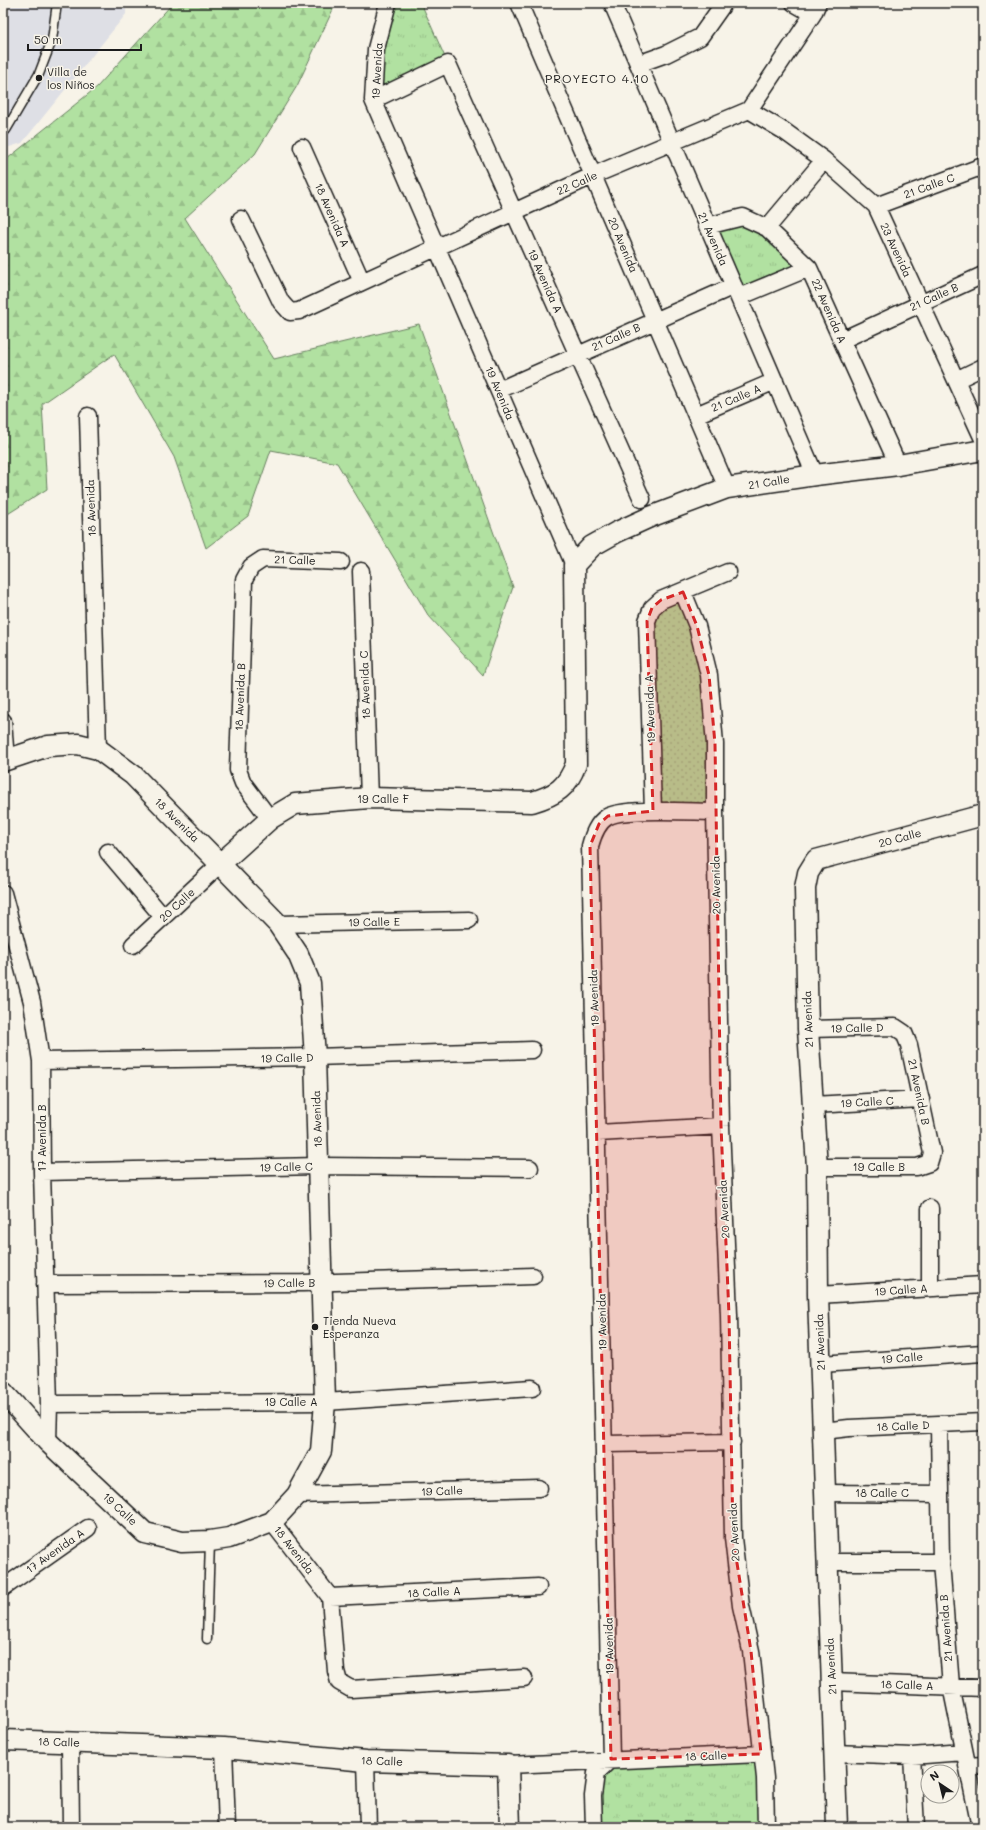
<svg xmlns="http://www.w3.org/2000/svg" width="986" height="1830" viewBox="0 0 986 1830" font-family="Mali,sans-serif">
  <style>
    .built { fill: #dedfe5 }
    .grass { fill: url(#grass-dots); stroke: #667e5e }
    .forest { fill: url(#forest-firs); stroke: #667e5e }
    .park { fill: url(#park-tufts); stroke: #667e5e }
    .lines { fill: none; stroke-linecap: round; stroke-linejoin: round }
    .service-casing { stroke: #1c1c1c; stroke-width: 11 }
    .minor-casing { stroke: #1c1c1c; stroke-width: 19 }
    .tertiary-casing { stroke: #1c1c1c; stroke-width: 23 }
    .service { stroke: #f7f3e8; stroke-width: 8 }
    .minor { stroke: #f7f3e8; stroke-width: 16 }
    .tertiary { stroke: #f7f3e8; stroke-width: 20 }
    .marked { fill: #d62828; fill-opacity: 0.2; stroke: #d62828; stroke-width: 3; stroke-dasharray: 8 5; stroke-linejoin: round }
    .poi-dot { fill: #1c1c1c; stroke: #f7f3e8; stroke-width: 1.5 }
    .labels { text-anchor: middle; stroke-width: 3; stroke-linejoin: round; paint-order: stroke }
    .street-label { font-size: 11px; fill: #1c1c1c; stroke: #f7f3e8 }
    .poi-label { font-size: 11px; fill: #1c1c1c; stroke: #f7f3e8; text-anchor: start }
    .neighbourhood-label { font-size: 12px; letter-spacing: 1px; fill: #1c1c1c; stroke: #f7f3e8 }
  </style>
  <defs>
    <pattern id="grass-dots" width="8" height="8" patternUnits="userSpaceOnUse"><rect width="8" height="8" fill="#b1e1a1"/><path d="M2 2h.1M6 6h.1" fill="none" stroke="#98c08a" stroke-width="1.8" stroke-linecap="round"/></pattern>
    <pattern id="forest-firs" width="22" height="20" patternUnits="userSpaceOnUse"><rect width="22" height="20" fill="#b1e1a1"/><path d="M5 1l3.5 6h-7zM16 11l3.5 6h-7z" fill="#98c08a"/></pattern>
    <pattern id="park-tufts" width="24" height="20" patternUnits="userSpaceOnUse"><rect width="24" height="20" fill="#b1e1a1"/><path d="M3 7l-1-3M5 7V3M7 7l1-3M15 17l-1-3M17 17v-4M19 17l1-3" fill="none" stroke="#98c08a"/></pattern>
  </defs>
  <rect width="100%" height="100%" fill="#f7f3e8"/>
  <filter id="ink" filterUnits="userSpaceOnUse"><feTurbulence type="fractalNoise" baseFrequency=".025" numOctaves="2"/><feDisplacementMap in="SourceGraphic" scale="8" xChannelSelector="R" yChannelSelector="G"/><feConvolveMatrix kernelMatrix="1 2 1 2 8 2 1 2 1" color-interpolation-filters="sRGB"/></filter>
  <g filter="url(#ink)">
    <!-- built -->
    <path class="built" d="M3,3H126V14L22,143L3,149Z"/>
    <!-- grass -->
    <path class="grass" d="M683,592L697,626L715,812L653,811L647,621Z"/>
    <!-- forest -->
    <path class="forest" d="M173,3H336L297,86L255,154L185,218L274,359L419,324L513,587L483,675L428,615L337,463L271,450L248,516L206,548L174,457L114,354L42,404L47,489L3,517V191L7,159L97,87Z"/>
    <!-- park -->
    <path class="park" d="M388,3H421L448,64L373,100Z
      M743,217L809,268L739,297L707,226Z
      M761,1754L766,1827H594L593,1796L611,1759Z"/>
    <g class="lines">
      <!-- service casing -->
      <g class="service-casing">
        <path id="service" d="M3,131L6,130L39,74L52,40L57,3
          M207,1639L210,1541"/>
      </g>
      <!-- minor casing -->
      <g class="minor-casing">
        <path id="minor" d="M388,3L376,49L373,100L574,565
          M519,3L727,488
          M612,3L815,475
          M794,3L813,14
          M638,64L666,54L700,37L724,3
          M373,100L448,64L642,499
          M749,110L784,131L824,160L876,206L983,439
          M302,147L362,282
          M876,206L983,166
          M241,219L281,302L290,312L299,311L594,175L749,110L813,14L818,3
          M707,226L743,217L767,228L809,268L898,465
          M767,228L824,160
          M739,297L809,268
          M842,340L983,275
          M956,380L983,367
          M499,390L734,286
          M696,415L775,381
          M88,416L98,749
          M361,571L369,798
          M683,592L697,626L709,675L715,744V812L721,1126L729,1315L733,1538L741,1606L751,1651L765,1778L766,1827
          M3,721L6,760
          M653,811L647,621L652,608L661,600L728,572
          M270,819L243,783L238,770L244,580L251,567L263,559L341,562
          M108,852L163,917
          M3,893L32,1002L41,1061L42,1172L49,1404L48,1442
          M278,924L469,920
          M133,945L220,864
          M808,1029L895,1027L904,1033L909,1045L932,1153L929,1163L917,1167H817
          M41,1061L315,1057L532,1050
          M813,1105L921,1099
          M598,1133L721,1126
          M42,1172L319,1166L530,1168
          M45,1284L303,1283L533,1276
          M930,1288V1208
          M818,1295L983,1285
          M821,1364L983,1353
          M49,1404L325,1402L532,1388
          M939,1425L941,1562L951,1686L980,1827
          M823,1431L849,1428L983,1422
          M605,1444L732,1442
          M825,1493L939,1494
          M297,1495L539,1488
          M272,1522L330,1597L336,1671L339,1682L351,1689L524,1678
          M827,1562H941
          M3,1588L88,1528
          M330,1597L538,1587
          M832,1682L983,1688
          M70,1743L71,1827
          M224,1748L227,1827
          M834,1753L912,1756L963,1752
          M912,1756L916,1827
          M366,1761L368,1827
          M508,1765L761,1754
          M967,1766L983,1765
          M594,1827L593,1796L596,1773L611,1759L590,846C593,835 597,823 607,817C622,807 693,812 715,812"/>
      </g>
      <!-- tertiary casing -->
      <g class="tertiary-casing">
        <path id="tertiary" d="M3,761L48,746L78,744L98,749L133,775L220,864L278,924L298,954L310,983L315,1057L325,1402L321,1451L297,1495L272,1522L229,1538L210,1541L182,1542L145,1533L48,1442L3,1392
          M220,864L270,819L295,804L369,798L532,802C556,795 567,788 576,764L574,565L592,546L617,532L650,517L727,488L815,475L898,465L983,450
          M3,1740L224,1748L366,1761L508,1765L510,1827
          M837,1827L818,1295L817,1167L808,1029L805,888L808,873L816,860L983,815"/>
      </g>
      <!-- service -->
      <use href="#service" class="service"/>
      <!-- minor -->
      <use href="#minor" class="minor"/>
      <!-- tertiary -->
      <use href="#tertiary" class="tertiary"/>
    </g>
  </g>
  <!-- marked area -->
  <path class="marked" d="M683,592L697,626L709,675L715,744L721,1126L729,1315L733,1538L751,1651L761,1754L611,1759L590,846L599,824L608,816L653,811L647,621L652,608L661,600Z"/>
  <!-- markers -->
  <g class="poi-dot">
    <circle cx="39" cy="78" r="4"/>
    <circle cx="315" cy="1327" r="4"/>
  </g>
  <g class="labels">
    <!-- street labels -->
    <g class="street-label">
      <text transform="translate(377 71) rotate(-87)" y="4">19 Avenida</text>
      <text transform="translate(577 183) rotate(-24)" y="4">22 Calle</text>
      <text transform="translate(929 186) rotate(-20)" y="4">21 Calle C</text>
      <text transform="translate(332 215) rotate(66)" y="4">18 Avenida A</text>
      <text transform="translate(713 239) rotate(66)" y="4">21 Avenida</text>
      <text transform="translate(623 245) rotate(67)" y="4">20 Avenida</text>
      <text transform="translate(896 250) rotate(65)" y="4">23 Avenida</text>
      <text transform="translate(545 281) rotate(66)" y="4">19 Avenida A</text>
      <text transform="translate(934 297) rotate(-24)" y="4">21 Calle B</text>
      <text transform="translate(829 311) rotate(66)" y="4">22 Avenida A</text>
      <text transform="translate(616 337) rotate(-24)" y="4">21 Calle B</text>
      <text transform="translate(500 393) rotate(67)" y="4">19 Avenida</text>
      <text transform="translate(736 398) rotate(-23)" y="4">21 Calle A</text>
      <text transform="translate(769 482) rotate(-9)" y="4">21 Calle</text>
      <text transform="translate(91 508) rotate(-92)" y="4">18 Avenida</text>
      <text transform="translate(295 560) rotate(2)" y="4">21 Calle</text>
      <text transform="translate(365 685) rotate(-92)" y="4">18 Avenida C</text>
      <text transform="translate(240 697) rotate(-88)" y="4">18 Avenida B</text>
      <text transform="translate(650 709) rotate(-92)" y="4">19 Avenida A</text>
      <text x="383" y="803">19 Calle F</text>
      <text transform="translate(177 820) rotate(45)" y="4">18 Avenida</text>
      <text transform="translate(900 838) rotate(-15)" y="4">20 Calle</text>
      <text transform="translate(716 885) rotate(-91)" y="4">20 Avenida</text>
      <text transform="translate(177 905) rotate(-43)" y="4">20 Calle</text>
      <text transform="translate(374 922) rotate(-1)" y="4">19 Calle E</text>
      <text transform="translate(594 998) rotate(-92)" y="4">19 Avenida</text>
      <text transform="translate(808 1019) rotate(-92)" y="4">21 Avenida</text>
      <text transform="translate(857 1028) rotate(-1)" y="4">19 Calle D</text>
      <text transform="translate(287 1058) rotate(-1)" y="4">19 Calle D</text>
      <text transform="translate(919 1092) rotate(78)" y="4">21 Avenida B</text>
      <text transform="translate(867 1102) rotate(-3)" y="4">19 Calle C</text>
      <text transform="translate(317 1119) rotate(-92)" y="4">18 Avenida</text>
      <text transform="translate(42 1138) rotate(-90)" y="4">17 Avenida B</text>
      <text transform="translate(286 1167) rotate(-1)" y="4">19 Calle C</text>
      <text x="879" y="1171">19 Calle B</text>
      <text transform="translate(724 1209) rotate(-93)" y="4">20 Avenida</text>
      <text transform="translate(289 1283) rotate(-1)" y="4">19 Calle B</text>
      <text transform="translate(901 1290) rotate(-4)" y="4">19 Calle A</text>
      <text transform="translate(602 1322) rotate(-91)" y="4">19 Avenida</text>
      <text transform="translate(820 1342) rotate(-92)" y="4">21 Avenida</text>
      <text transform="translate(902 1358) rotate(-4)" y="4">19 Calle</text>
      <text x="291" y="1406">19 Calle A</text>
      <text transform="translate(903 1426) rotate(-2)" y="4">18 Calle D</text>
      <text transform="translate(442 1491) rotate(-2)" y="4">19 Calle</text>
      <text x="882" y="1497">18 Calle C</text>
      <text transform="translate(120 1509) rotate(43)" y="4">19 Calle</text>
      <text transform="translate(734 1532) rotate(-93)" y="4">20 Avenida</text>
      <text transform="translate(294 1550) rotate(52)" y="4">18 Avenida</text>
      <text transform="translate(55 1551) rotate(-35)" y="4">17 Avenida A</text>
      <text transform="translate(434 1592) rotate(-3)" y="4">18 Calle A</text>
      <text transform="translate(946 1628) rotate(-94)" y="4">21 Avenida B</text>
      <text transform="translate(609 1646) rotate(-91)" y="4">19 Avenida</text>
      <text transform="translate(831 1666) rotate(-93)" y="4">21 Avenida</text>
      <text transform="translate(907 1685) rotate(2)" y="4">18 Calle A</text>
      <text transform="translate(59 1742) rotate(2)" y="4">18 Calle</text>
      <text transform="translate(706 1756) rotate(-2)" y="4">18 Calle</text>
      <text transform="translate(382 1761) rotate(2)" y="4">18 Calle</text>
    </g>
    <!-- poi labels -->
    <g class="poi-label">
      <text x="47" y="76">Villa de<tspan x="47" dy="13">los Niños</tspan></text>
      <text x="323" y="1325">Tienda Nueva<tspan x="323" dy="13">Esperanza</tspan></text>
    </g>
    <!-- neighbourhood labels -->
    <g class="neighbourhood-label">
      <text x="597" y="83">PROYECTO 4.10</text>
    </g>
  </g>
  <!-- margin -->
  <rect width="986" height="1830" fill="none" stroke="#f7f3e8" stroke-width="16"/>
  <rect x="8" y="8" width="970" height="1814" fill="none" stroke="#1c1c1c" stroke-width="1.5" filter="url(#ink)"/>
  <!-- north arrow -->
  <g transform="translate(940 1784) rotate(325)"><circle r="19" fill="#f7f3e8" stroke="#9f9d96"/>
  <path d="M0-3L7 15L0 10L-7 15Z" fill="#1c1c1c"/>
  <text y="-6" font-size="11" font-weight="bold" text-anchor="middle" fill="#1c1c1c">N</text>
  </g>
  <!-- scale -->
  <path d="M28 44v6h113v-6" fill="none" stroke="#1c1c1c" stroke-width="2"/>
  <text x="34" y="44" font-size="12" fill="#1c1c1c" stroke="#f7f3e8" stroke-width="3" paint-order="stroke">50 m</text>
</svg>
